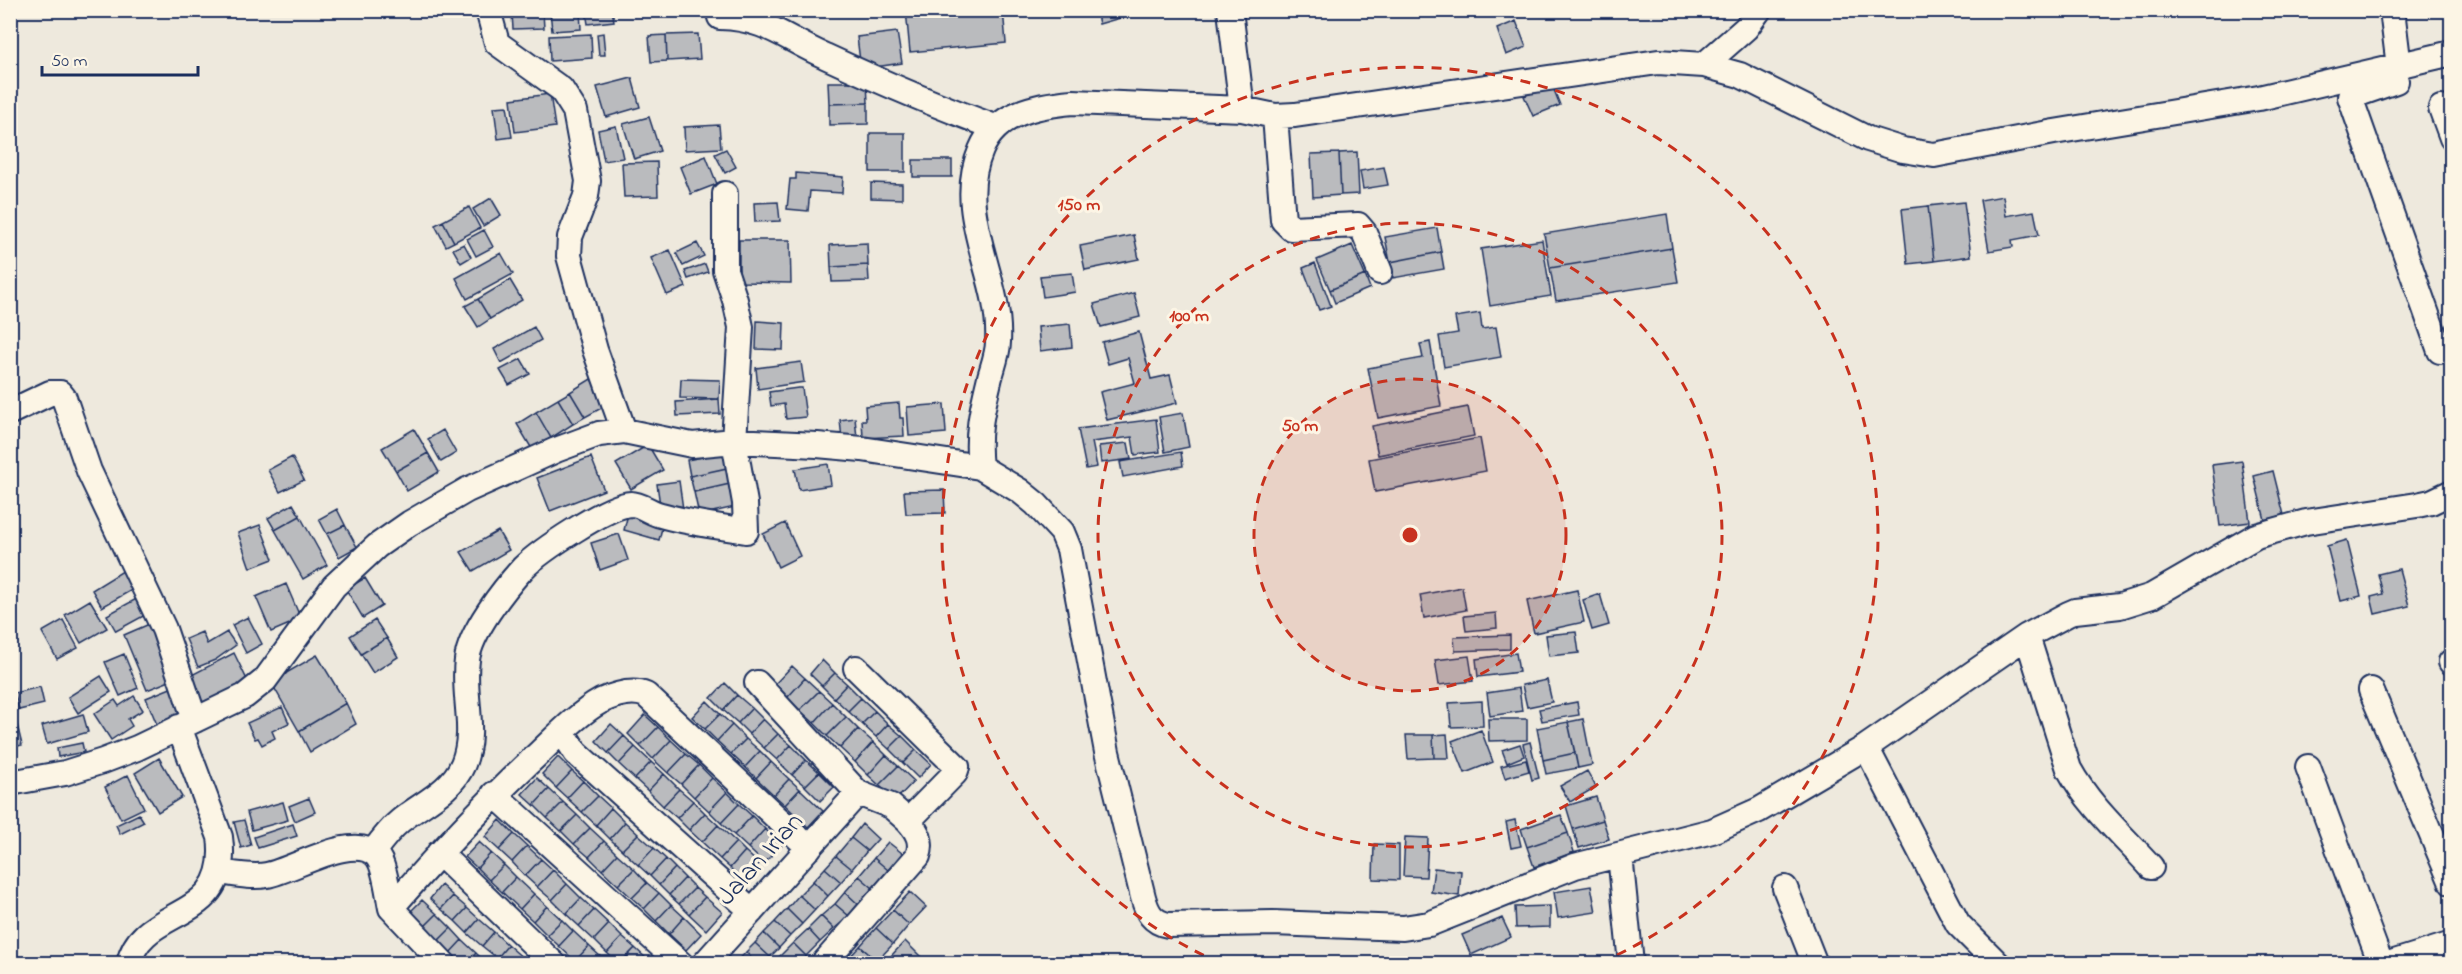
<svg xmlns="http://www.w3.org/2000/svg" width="2462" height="974" viewBox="0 0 2462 974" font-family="'Indie Flower',sans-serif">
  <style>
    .building { fill: #babbbe; stroke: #1b2f5e; stroke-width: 1.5 }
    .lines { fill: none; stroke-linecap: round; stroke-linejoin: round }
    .minor-casing { stroke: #1b2f5e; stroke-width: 28 }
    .minor { stroke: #fcf5e5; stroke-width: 24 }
    .ring { fill: none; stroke: #c8321e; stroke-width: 3; stroke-dasharray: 10 8 }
    .labels { text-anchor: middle; stroke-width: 6; stroke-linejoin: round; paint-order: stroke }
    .street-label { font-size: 27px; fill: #1b2f5e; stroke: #fcf5e5 }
    .centre { fill: #c8321e; stroke: #fcf5e5; stroke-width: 3 }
    .ring-label { font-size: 18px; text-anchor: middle; font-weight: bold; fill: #c8321e; stroke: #fcf5e5; stroke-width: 6; stroke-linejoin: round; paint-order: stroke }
  </style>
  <rect width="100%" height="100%" fill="#eee9dd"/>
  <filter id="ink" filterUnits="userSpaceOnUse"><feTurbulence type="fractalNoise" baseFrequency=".0167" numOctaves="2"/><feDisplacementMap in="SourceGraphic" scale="12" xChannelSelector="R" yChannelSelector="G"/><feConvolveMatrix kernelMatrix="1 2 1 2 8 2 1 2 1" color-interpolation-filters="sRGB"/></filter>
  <g filter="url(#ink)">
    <!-- building -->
    <path class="building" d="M550,10H580L581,29L552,31Z
      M612,10L614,21L588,24L586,11Z
      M906,10H1003L1006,43L910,52Z
      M1096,10H1118L1120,18L1099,24Z
      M1126,10H1187L1126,16Z
      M512,13H543L544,28L513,29Z
      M1516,21L1526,47L1506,55L1497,29Z
      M897,32L902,63L861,69L857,37Z
      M603,33L605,55H599L597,34Z
      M591,34L592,58L550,61L549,36Z
      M698,34L700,59L667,61L666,35Z
      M666,35L667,61L651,62L649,36Z
      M632,78L640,107L606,117L597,87Z
      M828,82H867L868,103L829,104Z
      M1552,85L1560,105L1533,116L1524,96Z
      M550,94L555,127L515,132L511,99Z
      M868,103V124L829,125V104Z
      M507,106L512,137L498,139L494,107Z
      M649,117L660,151L634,159L623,124Z
      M719,125L721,148L685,150L684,127Z
      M616,126L623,158L604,161L598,130Z
      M870,133H905V172H870Z
      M726,149L736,167L725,173L715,154Z
      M1357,152L1359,194L1341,195L1339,153Z
      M1339,153L1341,195L1313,197L1311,154Z
      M706,156L717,184L691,194L680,167Z
      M913,160H952V177H913Z
      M657,162L658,196L624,197L622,163Z
      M1384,167L1388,185L1363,189L1360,171Z
      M796,173L843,177L842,193L810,191L808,211L787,209L790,179H796Z
      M871,183L902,184V199L871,198Z
      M2003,196L2006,216L2034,211L2039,235L2012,240L2013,247L1989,251L1980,200Z
      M491,198L501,215L483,226L473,209Z
      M778,202L780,221L755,222L754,203Z
      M1964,202L1971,256L1934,261L1928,206Z
      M1928,206L1934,261L1908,264L1902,209Z
      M469,207L480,228L454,242L443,221Z
      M1667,214L1672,248L1550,268L1544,234Z
      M443,221L454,242L446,246L435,225Z
      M1437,228L1441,252L1390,262L1385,237Z
      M484,230L493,247L476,256L467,239Z
      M1134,235L1139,259L1085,270L1080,246Z
      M739,240H790L791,283L739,282Z
      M1542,240L1551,296L1490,306L1481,249Z
      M697,243L704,256L683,266L676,253Z
      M867,243L868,265L831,267L830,245Z
      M464,244L471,257L461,263L453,249Z
      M1352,245L1365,275L1330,290L1317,260Z
      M1672,248L1678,282L1556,301L1550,268Z
      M670,250L686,287L667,295L651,258Z
      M1441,252L1444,269L1393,278L1390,262Z
      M501,253L513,274L467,299L456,278Z
      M1315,263L1331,306L1319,310L1303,268Z
      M705,264L708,272L688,279L685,271Z
      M868,265L869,281L832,282L831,267Z
      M1072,273L1075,292L1043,297L1040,276Z
      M1365,275L1370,288L1335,303L1330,290Z
      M510,280L522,300L490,319L478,299Z
      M1134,293L1140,317L1101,327L1094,304Z
      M478,299L490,319L478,327L465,306Z
      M1480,313L1482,329L1496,327L1501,357L1444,367L1439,336L1458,333L1455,317Z
      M757,321L784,323L783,350L756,349Z
      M1070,324L1072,347L1040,351L1038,327Z
      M534,327L541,340L501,363L494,349Z
      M1139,332L1151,379L1170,375L1177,403L1107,420L1100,392L1135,383L1128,358L1108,364L1102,342Z
      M1430,342L1441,406L1378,418L1368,368L1423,358L1420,344Z
      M521,359L530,374L509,385L500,370Z
      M801,362L804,382L758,389L756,368Z
      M591,379L607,405L585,417L570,392Z
      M681,379L720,380L719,399L680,398Z
      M798,388H802L806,417L786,419L784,404L771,406L769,392Z
      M570,392L585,417L573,424L558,399Z
      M558,399L573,424L551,438L536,412Z
      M719,399L720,414L677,416L676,402Z
      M899,403L900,418H903L904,436L863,438L862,420H866L865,406Z
      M944,404L946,433L909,436L907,407Z
      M1468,407L1474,436L1378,455L1372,426Z
      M536,412L551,438L532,449L517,424Z
      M1183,413L1189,447L1165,452L1159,417Z
      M855,418L857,438L842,439L840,420Z
      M1156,419L1160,452L1135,455L1132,437L1092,442L1097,467L1086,469L1078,429Z
      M414,429L428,453L396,471L382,448Z
      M443,430L456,453L441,462L428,439Z
      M1480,438L1486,471L1375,492L1369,459Z
      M1128,443L1131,459L1101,463L1099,446Z
      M648,445L663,470L631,489L616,464Z
      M1181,452L1183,466L1123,477L1120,462Z
      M428,453L439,472L407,491L396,471Z
      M723,453L727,468L690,476L687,460Z
      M292,457L304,480L280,492L268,470Z
      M591,457L604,490L550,511L537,478Z
      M2242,461L2250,522L2220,526L2212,465Z
      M828,464L831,485L799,490L795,469Z
      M727,468L730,484L694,492L690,476Z
      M2273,471L2284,515L2265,520L2254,476Z
      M679,481L683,509L661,512L657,484Z
      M730,484L735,507L699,515L694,492Z
      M944,490L945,513L906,514L904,491Z
      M293,504L300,516L275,530L268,518Z
      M337,509L345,525L327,534L319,519Z
      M629,510L664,520L659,540L624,530Z
      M300,516L327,565L303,579L275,530Z
      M785,523L800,556L778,567L763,534Z
      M260,525L273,559L250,568L238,533Z
      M345,525L357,547L339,557L327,534Z
      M498,531L509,550L473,571L461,552Z
      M619,534L628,560L600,570L591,543Z
      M2347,540L2361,596L2341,601L2327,546Z
      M126,569L137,587L102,607L92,590Z
      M2399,569L2409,606L2375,614L2371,597L2383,594L2378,574Z
      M365,578L382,606L363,618L346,589Z
      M286,584L301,619L271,632L256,597Z
      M1462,587L1466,610L1424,618L1420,595Z
      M1577,590L1584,622L1534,633L1527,601Z
      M1600,594L1609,625L1592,630L1583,600Z
      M140,597L149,613L116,631L107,615Z
      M90,600L107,628L81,643L65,615Z
      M1496,613L1497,628L1466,631L1464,616Z
      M248,617L262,644L246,653L232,625Z
      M63,620L78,648L57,659L42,632Z
      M375,620L387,638L361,654L350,636Z
      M154,622L177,678L147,690L124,635Z
      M202,632L207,644L227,632L236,645L215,660L198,667L186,639Z
      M1576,632L1579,653L1549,656L1546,635Z
      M1510,635V649L1455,651L1454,637Z
      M387,638L398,657L373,673L361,654Z
      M234,653L250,686L199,711L184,679Z
      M1516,653L1519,672L1478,677L1476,659Z
      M124,654L138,688L120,696L105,662Z
      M317,655L346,703L299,731L271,682Z
      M1469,656L1473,681L1439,685L1435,660Z
      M822,660L835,673L822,686L810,674Z
      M792,666L805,678L787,698L774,685Z
      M835,673L847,684L834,698L822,686Z
      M101,676L111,692L78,713L68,697Z
      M805,678L819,691L800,710L787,698Z
      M1547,680L1552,702L1527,707L1522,685Z
      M725,683L737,695L723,710L711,698Z
      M847,684L861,698L848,711L834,698Z
      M178,685L190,715L158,727L146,698Z
      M40,687L44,704L19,710L14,693Z
      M1519,688L1522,711L1490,716L1487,693Z
      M819,691L832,703L814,723L800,710Z
      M737,695L752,708L738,723L723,710Z
      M134,696L143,710L128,719L132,726L111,740L94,714L115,700L119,706Z
      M861,698L875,711L862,724L848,711Z
      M707,701L720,714L705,729L692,717Z
      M1482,701L1483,726L1451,727L1449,703Z
      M1577,702L1579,715L1542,721L1539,709Z
      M346,703L356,724L310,752L299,731Z
      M832,703L846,717L827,736L814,723Z
      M282,707L289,723L272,731L275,738L262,745L258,738L255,739L247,723Z
      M752,708L763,719L749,734L738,723Z
      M875,711L888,724L876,737L862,724Z
      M10,712H14L22,745L10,748Z
      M83,714L88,732L47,744L42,726Z
      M720,714L732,725L717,741L705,729Z
      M645,715L658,727L640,746L628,734Z
      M846,717L858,729L840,748L827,736Z
      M763,719L778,734L764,748L749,734Z
      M1488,719H1527V740L1489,741Z
      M1583,719L1592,765L1578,768L1568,722Z
      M1568,722L1575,753L1543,760L1537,728Z
      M611,724L624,736L608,753L596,741Z
      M888,724L902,736L889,749L876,737Z
      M732,725L746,739L731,754L717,741Z
      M658,727L671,740L653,759L640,746Z
      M858,729L873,742L855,762L840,748Z
      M1481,730L1493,762L1465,773L1452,741Z
      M778,734L791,745L777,760L764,748Z
      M1447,734L1449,758H1434L1433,735Z
      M1406,735H1433L1434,758L1408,759Z
      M624,736L635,747L619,764L608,753Z
      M902,736L916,750L903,763L889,749Z
      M746,739L760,751L745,767L731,754Z
      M671,740L686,754L668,773L653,759Z
      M873,742L886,755L868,775L855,762Z
      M1530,742L1539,778L1532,780L1523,744Z
      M82,743L84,752L58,757L57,748Z
      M1520,744L1524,756L1507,763L1502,750Z
      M791,745L806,760L792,775L777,760Z
      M635,747L651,762L635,779L619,764Z
      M916,750L931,764L918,778L903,763Z
      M760,751L771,762L756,778L745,767Z
      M1575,753L1578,768L1546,774L1543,760Z
      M686,754L699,765L681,784L668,773Z
      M886,755L898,766L879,785L868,775Z
      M558,757L572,771L556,788L542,774Z
      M159,758L182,797L158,812L135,773Z
      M806,760L819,772L805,786L792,775Z
      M1526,760L1529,771L1505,778L1501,766Z
      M651,762L664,774L648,791L635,779Z
      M771,762L789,779L774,795L756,778Z
      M699,765L712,778L694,797L681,784Z
      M898,766L914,781L895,801L879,785Z
      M572,771L583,781L567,798L556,788Z
      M1587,771L1596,787L1570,802L1560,786Z
      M819,772L834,787L820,801L805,786Z
      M664,774L679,789L663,806L648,791Z
      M128,775L144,808L121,819L105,787Z
      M537,778L549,789L534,805L522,794Z
      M712,778L727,792L709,811L694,797Z
      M789,779L800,789L785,805L774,795Z
      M583,781L598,796L582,812L567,798Z
      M549,789L563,802L547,818L534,805Z
      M679,789L693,801L677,818L663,806Z
      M800,789L823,811L808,827L785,805Z
      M727,792L739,804L721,823L709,811Z
      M598,796L611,808L596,825L582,812Z
      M1596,797L1603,820L1573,829L1566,806Z
      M309,798L315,812L295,821L289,806Z
      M693,801L705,813L689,830L677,818Z
      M283,802L288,820L252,830L247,812Z
      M563,802L577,815L561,831L547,818Z
      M739,804L752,816L734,835L721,823Z
      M611,808L625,822L610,839L596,825Z
      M705,813L718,825L702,842L689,830Z
      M139,814L144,822L120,834L116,825Z
      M577,815L590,828L574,844L561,831Z
      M1561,815L1568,833L1527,847L1521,829Z
      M752,816L765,829L748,848L734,835Z
      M244,820L251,845L241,848L234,822Z
      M500,820L514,834L499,850L485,837Z
      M1515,820L1521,846L1511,848L1506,822Z
      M1603,820L1609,839L1579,848L1573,829Z
      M625,822L638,834L622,850L610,839Z
      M293,824L297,836L258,848L254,837Z
      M862,824L878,839L867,851L851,838Z
      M718,825L736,842L720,859L702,842Z
      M590,828L604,841L589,857L574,844Z
      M765,829L782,845L764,863L748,848Z
      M1568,833L1574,852L1534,867L1527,847Z
      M514,834L527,846L512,862L499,850Z
      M638,834L654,848L638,865L622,850Z
      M1405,837L1428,838L1426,877L1403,876Z
      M851,838L867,851L852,869L836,856Z
      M604,841L617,854L602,870L589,857Z
      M479,842L491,853L477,868L465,857Z
      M736,842L745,851L730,868L720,859Z
      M888,842L902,853L888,870L874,858Z
      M1374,844L1399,845V880L1373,879Z
      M527,846L541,859L525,876L512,862Z
      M654,848L666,859L650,876L638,865Z
      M745,851L759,864L743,881L730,868Z
      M491,853L504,865L489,880L477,868Z
      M617,854L634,869L618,885L602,870Z
      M836,856L852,869L841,882L825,868Z
      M874,858L888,870L873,888L859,876Z
      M541,859L553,870L537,887L525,876Z
      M666,859L675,868L659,885L650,876Z
      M504,865L516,877L502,892L489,880Z
      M675,868L685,878L669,895L659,885Z
      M825,868L841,882L828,896L813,881Z
      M1434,868L1461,871L1459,896L1431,892Z
      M634,869L647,883L632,898L618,885Z
      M553,870L567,884L552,900L537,887Z
      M859,876L873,888L858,904L845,892Z
      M516,877L534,894L520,909L502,892Z
      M685,878L695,888L679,904L669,895Z
      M813,881L828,896L815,910L799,895Z
      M647,883L659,893L644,909L632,898Z
      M567,884L581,898L566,914L552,900Z
      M441,885L453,896L441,909L430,899Z
      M1591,886L1596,912L1558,918L1554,892Z
      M695,888L705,897L689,914L679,904Z
      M845,892L858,904L849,916L835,904Z
      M910,892L926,907L909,925L893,910Z
      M659,893L671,905L656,921L644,909Z
      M534,894L547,906L533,921L520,909Z
      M799,895L815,910L802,924L787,909Z
      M453,896L467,908L455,921L441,909Z
      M705,897L722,912L706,930L689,914Z
      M581,898L594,910L579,926L566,914Z
      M422,900L437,914L422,929L407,915Z
      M835,904L849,916L834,929L821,916Z
      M671,905L684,917L669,934L656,921Z
      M547,906L562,920L547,935L533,921Z
      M1550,906V927L1516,928L1515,907Z
      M467,908L479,919L467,933L455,921Z
      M787,909L802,924L790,936L775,922Z
      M594,910L609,924L594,940L579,926Z
      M893,910L909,925L893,944L876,928Z
      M437,914L451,928L436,943L422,929Z
      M821,916L834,929L820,942L808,929Z
      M684,917L701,934L686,950L669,934Z
      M1502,918L1511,937L1471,955L1462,935Z
      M479,919L494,932L482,946L467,933Z
      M562,920L573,931L559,946L547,935Z
      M775,922L790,936L779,948L764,933Z
      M609,924L622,937L607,953L594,940Z
      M451,928L462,940L448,955L436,943Z
      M876,928L893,944L877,961L860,946Z
      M808,929L820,942L806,956L793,943Z
      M573,931L589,946L575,961L559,946Z
      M494,932L508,945L497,958L482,946Z
      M764,933L779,948L770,957L755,943Z
      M622,937L635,948L619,964L607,953Z
      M462,940L476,953L466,964H457L448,955Z
      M905,941L922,958L917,964H899L891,956Z
      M755,943L770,957L765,964H757L746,952Z
      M793,943L806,956L798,964H785L779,957Z
      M508,945L524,959L520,964H502L497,958Z
      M589,946L601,957L595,964H577L575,961Z
      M860,946L877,961L874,964H851L847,960Z
      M635,948L649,961L647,964H620Z
      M746,952L757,964L736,963Z
      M476,953L487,964H466Z"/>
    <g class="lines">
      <!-- minor casing -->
      <g class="minor-casing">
        <path id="minor" d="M488,10L497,43L561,89L575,111L588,181L586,196L570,237L569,256L595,350L624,431
          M1230,10L1242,109
          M2392,10L2399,67
          M720,17C766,18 786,39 825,56C881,82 937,106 995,127
          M1704,65L1746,28L1759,10
          M2396,81L2350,97L2440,351L2452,347
          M2441,108L2452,138
          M1275,116L1283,220L1291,228L1358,225L1364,232L1380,272
          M10,412L50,393H60L64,398L89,471L164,629L195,720
          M980,467C976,433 982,410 990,377C993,366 998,353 998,342C1002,276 953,215 981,150C996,113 1037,105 1073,102L1242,109L1275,116L1295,115L1658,62L1704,65L1740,75L1868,139L1903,150L1934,155L2054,132L2259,98L2452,53
          M2027,636L2069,769C2089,806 2123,836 2151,867
          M2451,662H2452
          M757,683L858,793L891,806L908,821L955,773L957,767L856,668
          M2371,690L2452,883
          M562,731L576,753L752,911
          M1866,747L1958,924L1998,964
          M2308,767L2381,964
          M10,783L65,773L103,761L137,748L245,696L265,680L334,586L377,546L410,523L467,490L556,450L599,434L624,431L692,445L734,441L817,445L862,449L980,467L1020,491L1036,504L1062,532L1069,549L1107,752L1143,897C1147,912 1152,922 1168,925L1273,923L1403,928L1429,924L1575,866L1712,831L1759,810L1866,747L2027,636L2068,614L2075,611L2120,606L2152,596L2256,536L2306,522L2417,505L2431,502L2452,492
          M494,794L681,964
          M373,852C381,841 389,830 400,821C422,803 451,792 463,764C477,730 462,695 467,660C470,632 504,589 523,568C540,551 608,505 631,504C641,504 651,513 661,515C688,523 718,526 746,531L745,503L734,441L741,327L735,300L725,270V194
          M439,853L554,964
          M1620,855L1631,964
          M220,872C234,874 252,878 267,875C294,870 353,832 376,855C385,864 388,894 391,908
          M1785,888L1815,964
          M129,964C140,904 232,926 220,837L179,727
          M444,964L391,908C438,854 485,803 538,754C556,737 579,713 601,701C614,695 632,689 646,695L809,848
          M704,964L858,793
          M823,964L918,856C923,842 918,832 908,821
          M2388,964L2452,944"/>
      </g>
      <!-- minor -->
      <use href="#minor" class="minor"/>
    </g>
  </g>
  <!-- distance rings -->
  <circle cx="1410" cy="535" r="156" fill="#c8321e" fill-opacity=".12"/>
  <g class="ring">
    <circle cx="1410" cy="535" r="156"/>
    <circle cx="1410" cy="535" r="312"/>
    <path d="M1220 963A468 468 0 1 1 1600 963"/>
  </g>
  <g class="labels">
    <!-- street labels -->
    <g class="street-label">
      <text transform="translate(759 858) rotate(-48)" y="9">Jalan Irian</text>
    </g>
  </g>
  <circle cx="1410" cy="535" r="9" class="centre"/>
  <g class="ring-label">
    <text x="1079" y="210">150 m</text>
    <text x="1189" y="321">100 m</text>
    <text x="1300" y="431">50 m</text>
  </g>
  <!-- margin -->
  <rect width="2462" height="974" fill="none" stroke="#fcf5e5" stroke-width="36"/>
  <rect x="18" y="18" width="2426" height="938" fill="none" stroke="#1b2f5e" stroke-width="2" filter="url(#ink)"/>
  <!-- scale -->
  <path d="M42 66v9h156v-9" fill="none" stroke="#1b2f5e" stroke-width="3"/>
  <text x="51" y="66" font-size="18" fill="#1b2f5e" stroke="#fcf5e5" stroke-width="4.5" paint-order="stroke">50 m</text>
</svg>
